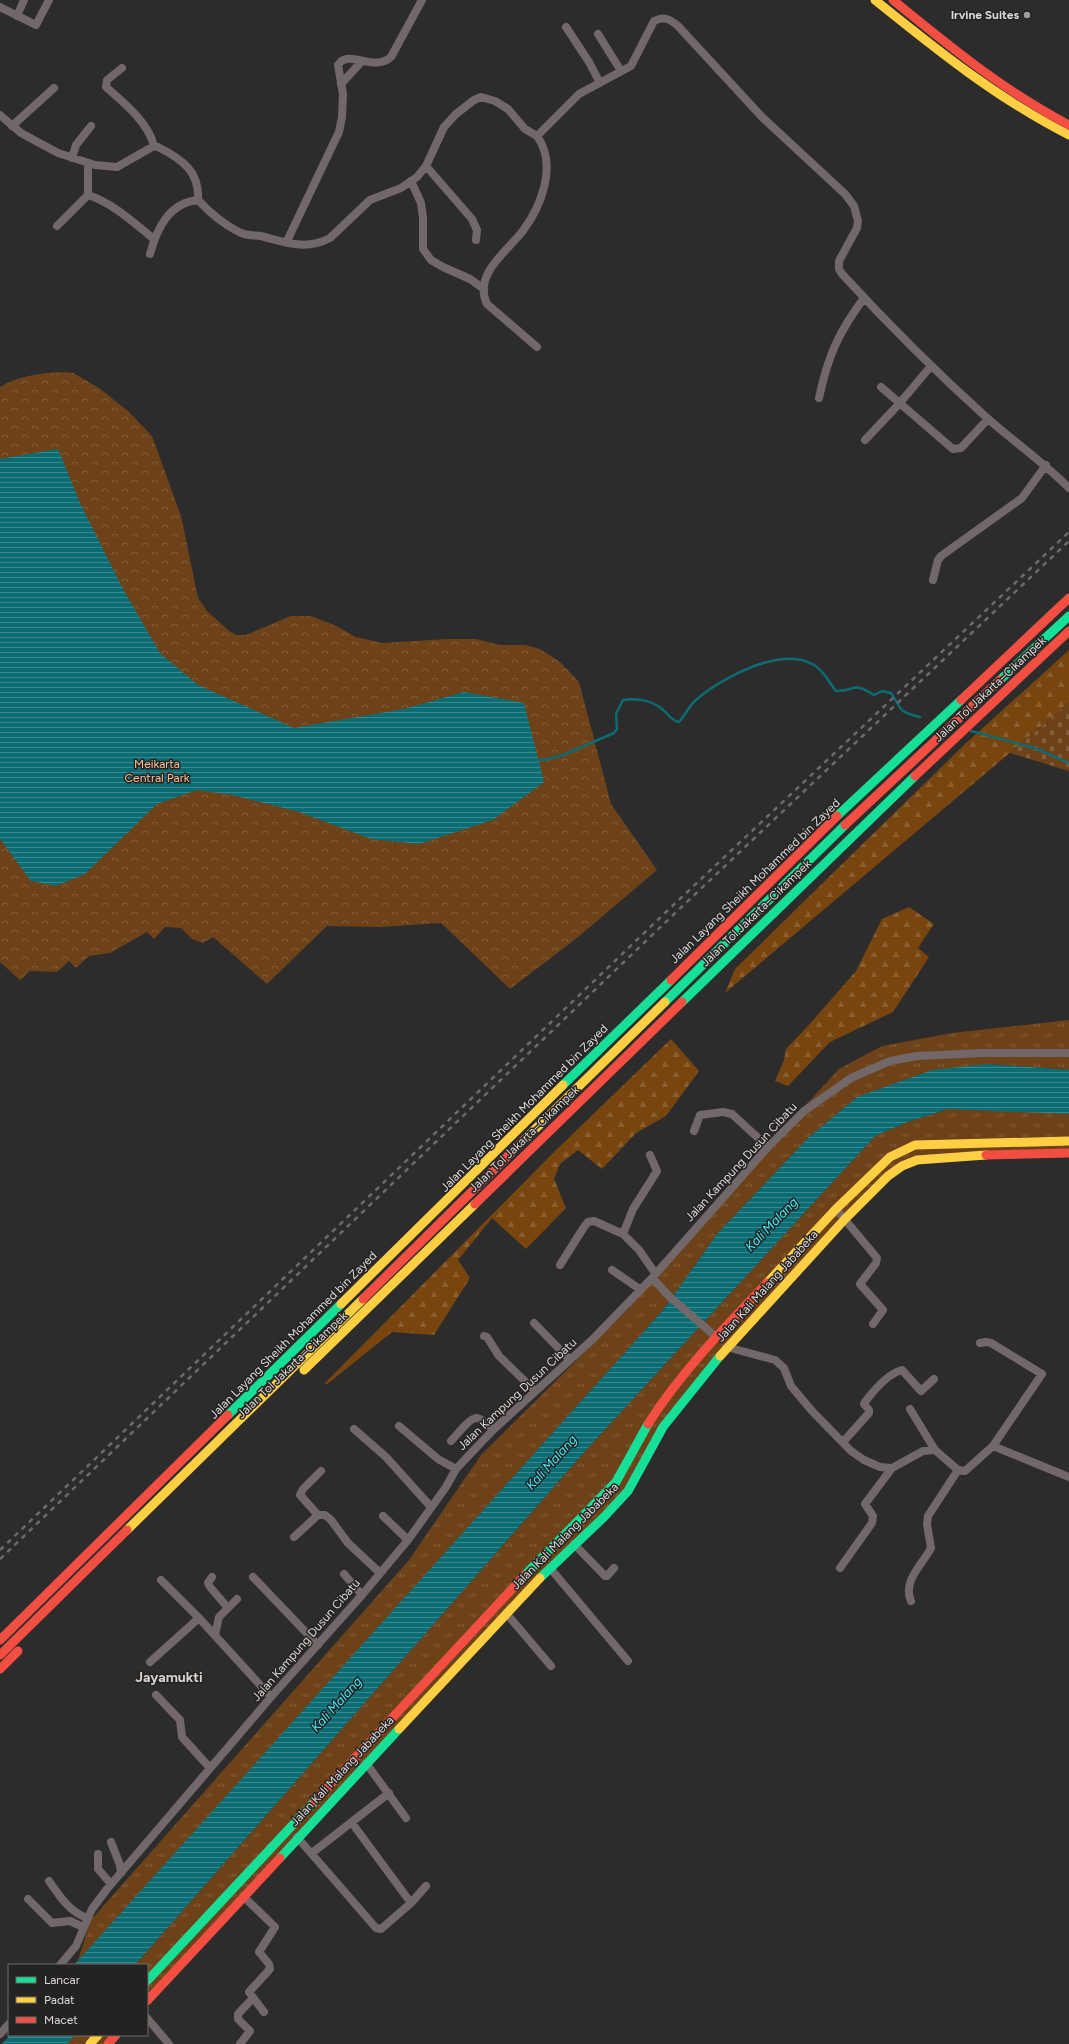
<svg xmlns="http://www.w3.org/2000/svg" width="1069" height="2044" viewBox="0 0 1069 2044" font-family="Figtree,sans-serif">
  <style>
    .grass { fill: url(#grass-tufts) }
    .forest { fill: url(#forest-firs) }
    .cemetery { fill: url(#cemetery-stones) }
    .park { fill: url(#park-crowns) }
    .water { fill: url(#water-rules) }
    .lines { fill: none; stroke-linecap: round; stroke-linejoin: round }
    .stream { stroke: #0c6c74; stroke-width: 2.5 }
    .street { stroke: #736869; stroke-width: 8 }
    .fast { stroke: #16e098; stroke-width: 9 }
    .slow { stroke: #ffcf43; stroke-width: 9 }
    .jam { stroke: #f24e42; stroke-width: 9 }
    .rail { stroke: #6e696a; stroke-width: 2.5; stroke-dasharray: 5 5; stroke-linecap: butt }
    .poi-dot { fill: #9f9e9d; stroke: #252321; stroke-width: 1.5 }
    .labels { text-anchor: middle; stroke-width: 3; stroke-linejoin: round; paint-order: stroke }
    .poi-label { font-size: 12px; font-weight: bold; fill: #dddbda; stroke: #252321; text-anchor: end }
    .street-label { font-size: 12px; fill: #dddbda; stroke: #252321 }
    .park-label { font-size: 12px; fill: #f6c299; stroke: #252321 }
    .water-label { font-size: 13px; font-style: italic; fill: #42edfe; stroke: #252321 }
    .quarter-label { font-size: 14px; font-weight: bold; fill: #d4d1cf; stroke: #252321 }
  </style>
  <defs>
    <pattern id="grass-tufts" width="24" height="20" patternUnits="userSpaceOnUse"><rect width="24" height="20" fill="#6e4219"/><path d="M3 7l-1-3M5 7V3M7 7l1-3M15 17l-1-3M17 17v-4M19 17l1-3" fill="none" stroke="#825d3a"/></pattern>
    <pattern id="forest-firs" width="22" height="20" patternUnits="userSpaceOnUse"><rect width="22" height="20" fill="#77450d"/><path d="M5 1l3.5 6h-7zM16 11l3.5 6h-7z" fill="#8a5f30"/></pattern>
    <pattern id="cemetery-stones" width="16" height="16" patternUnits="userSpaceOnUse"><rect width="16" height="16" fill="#6e4219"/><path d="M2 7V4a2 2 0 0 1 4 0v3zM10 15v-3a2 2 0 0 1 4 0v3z" fill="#825d3a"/></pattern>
    <pattern id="park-crowns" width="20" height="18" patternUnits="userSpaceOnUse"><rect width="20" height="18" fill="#6e4219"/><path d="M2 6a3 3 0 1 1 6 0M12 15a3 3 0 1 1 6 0" fill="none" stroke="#825d3a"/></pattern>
    <pattern id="water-rules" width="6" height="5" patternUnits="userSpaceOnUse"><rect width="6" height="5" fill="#0c6c74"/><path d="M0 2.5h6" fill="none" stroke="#3b878e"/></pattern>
  </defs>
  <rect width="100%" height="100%" fill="#2d2c2c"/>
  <!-- grass -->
  <path class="grass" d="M1069,1020V1070L987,1064L857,1097L808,1138L717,1234L664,1309L77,1963L91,1920L409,1560L481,1455L629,1308L769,1145L839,1069L882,1046L952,1033Z
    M948,1109L1069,1112V1153L917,1160L888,1176L663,1427L628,1491L147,2001V1965H135L587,1449L875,1136L910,1121Z
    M75,2035H116L108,2044H67Z"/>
  <!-- forest -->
  <path class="forest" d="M1069,650V703L725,993L735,969L965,744Z
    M909,907L934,924L918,948L929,957L893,1012L830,1042L788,1086L775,1081L784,1060L786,1049L807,1027L856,971L882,919Z
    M671,1039L699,1071L666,1116L636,1133L602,1169L578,1150L560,1164L554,1179L566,1208L526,1249L492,1218L458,1260L470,1278L434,1335L392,1332L326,1385L325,1383L553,1153Z"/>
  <!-- cemetery -->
  <path class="cemetery" d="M1069,703V771L1010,753Z"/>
  <!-- park -->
  <path class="park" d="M65,372L73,373L99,388L129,412L152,436L181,516L198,598L207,611L228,630L236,635H246L291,616H311L334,625L356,637L382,643L448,639H476L500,645H525L540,649L560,662L579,682L611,804L657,870L577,938L510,989L441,923L380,927L327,926L267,984L213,937L203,943L192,939L181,928L165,927L154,939L147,932L110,953L89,956L76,968L69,961L57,972L30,971L20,980L0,962V387C19,375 43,373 65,372Z"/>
  <!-- water -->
  <path class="water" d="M58,449L81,505L123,589L160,653L198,685L294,728L404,709L464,692L524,703L544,782L493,820L419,844L371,839L299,812L232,795L197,790L157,804L85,874L56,886L31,881L0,839V459Z
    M987,1064L1069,1070V1114L948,1109L910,1121L875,1136L587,1449L135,1965H74L664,1309L717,1234L808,1138L857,1097L932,1070Z
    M10,2035H75L67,2044H2Z"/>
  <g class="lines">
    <!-- stream -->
    <path class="stream" d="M971,731L1037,749L1069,763
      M539,761L563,755L614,733L617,729L616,714L623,700C635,698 652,700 662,709C669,714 670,720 679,722C685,715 689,706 696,700C721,678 782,645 814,665C824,671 829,682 836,691C857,691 851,681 874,695L882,691L891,693C903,711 897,711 920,717"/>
    <!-- street -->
    <path class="street" d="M0,7L36,25L49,0
      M17,16L24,0
      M566,27L589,62L600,83
      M598,34L621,71
      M122,68L107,80L106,87C124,103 148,122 154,146
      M341,84L362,61
      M0,115L21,133L58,153L95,165L117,167L154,146L158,147C182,159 200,172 198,200C210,213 223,224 239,232C246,236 253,235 261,236C285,242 305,251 330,238L370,200L401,188L417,177L426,166L444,127L456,114L474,100L481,97L495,101L508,109L525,129L537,136L579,94L631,66L654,21C664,16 670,19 678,26L762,117L845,194L854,206L858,221L857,228L839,261V269L842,274C888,324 936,372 986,417C1013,441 1043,462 1069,488
      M12,126L54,88
      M72,158L76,145L91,126
      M426,166L472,219L477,230L476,240
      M411,181L421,203L423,218V249L431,260L443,267L470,279L484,289
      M88,195C113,203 134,223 154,239
      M57,226L88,195V163
      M287,241L339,132L342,117L343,94L338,65C349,48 373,73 391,57L422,0
      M150,254C157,228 169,203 198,200
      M537,347L487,304C473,275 506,252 522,232C541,207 558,165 537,136
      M881,387L953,449L961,448L988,419
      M819,398C828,356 838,333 864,298
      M865,440L899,404L931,366
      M933,580L938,560L941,556L1022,498L1046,465
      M694,1131L700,1115L723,1112L732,1114L768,1147
      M836,1209L877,1258L876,1263L860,1284L883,1310L873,1324
      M623,1234L633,1209L657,1171L650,1155
      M560,1265L584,1227L588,1222L594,1221L623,1234L639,1250L655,1273
      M612,1270L641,1290
      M652,1278L670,1297L716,1337
      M534,1323L570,1360
      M484,1336L487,1337L499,1356L535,1391
      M980,1343L986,1342L991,1343L1042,1374L993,1446
      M727,1347L775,1360L784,1368L791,1386L812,1411L851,1451L864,1460L880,1467L892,1468L923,1451L935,1450L958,1470L965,1471L993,1446L1069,1477
      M910,1409L935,1450
      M399,1426L438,1459L456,1469
      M354,1429L386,1457L431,1507
      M451,1441C456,1436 470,1417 477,1418C483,1419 489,1427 493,1430
      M843,1442L869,1413V1410L864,1404L865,1402C874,1390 887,1374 902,1370L921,1391L934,1379
      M321,1471L303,1489L300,1495L318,1515H325L331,1520L348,1543L380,1573
      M383,1516L408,1540
      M294,1537L318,1515
      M574,1544L605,1576H607L614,1568
      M550,1568L628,1661
      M840,1568L872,1523L873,1516L865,1504L892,1468
      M344,1574L362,1595
      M212,1577L208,1583L210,1587L228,1608
      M253,1577L318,1645
      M161,1580L199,1618L271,1697
      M911,1601C902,1581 923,1564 931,1548L927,1524L928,1516L958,1470
      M506,1613L551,1666
      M215,1635L219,1617L237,1599
      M150,1662L199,1618
      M156,1695L180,1720L182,1737L210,1768
      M366,1763L406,1818
      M352,1823L411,1903
      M297,1837L376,1928L381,1929L411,1903L426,1886
      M111,1842L120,1865L121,1873
      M312,1853L389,1793
      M98,1854V1869L111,1884
      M49,1881C60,1897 69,1911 87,1918
      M243,1896L275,1927L259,1952L269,1964L270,1969L249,1992L264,2012
      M28,1899L52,1923L70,1921L83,1927
      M60,1965L76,1946L92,1909L107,1889L271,1697L362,1595L408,1540L446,1487L456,1469L493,1430L593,1339L652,1278L768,1147L804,1111L851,1078L890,1061L917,1056L982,1053H1069
      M147,2018L169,2044
      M0,2034L9,2024
      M240,2044L250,2031L238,2019V2014L253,1998"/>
    <!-- fast -->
    <path class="fast" d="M1000,680L1069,616
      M837,816L961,700
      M665,1002L845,825
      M682,1002L915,776
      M563,1085L671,980
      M228,1415L341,1304
      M525,1575L616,1482L648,1424
      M540,1578L604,1517L628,1491L663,1427L720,1356
      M280,1858L399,1729
      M147,1981L315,1801"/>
    <!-- slow -->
    <path class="slow" d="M875,0C937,50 998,99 1069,135
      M524,1140L665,1002
      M767,1283L836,1209L890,1157L915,1145L1069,1141
      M341,1304L563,1085
      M720,1356L845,1219L888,1176L902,1166L917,1160L986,1155
      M304,1370L475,1204
      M127,1530L363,1299
      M399,1729L540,1578
      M90,2044L98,2035"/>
    <!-- jam -->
    <path class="jam" d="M893,0C949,46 1004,91 1069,125
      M961,700L1069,598
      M915,776L1069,631
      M845,825L1000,680
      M671,980L837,816
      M986,1155L1069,1153
      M475,1204L682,1002
      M363,1299L524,1140
      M648,1424C681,1372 725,1327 767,1283
      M0,1640L228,1415
      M0,1655L127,1530
      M0,1669L18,1651
      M315,1801L525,1575
      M147,2001L280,1858
      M108,2044L116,2035"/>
    <!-- rail -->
    <path class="rail" d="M0,1550L666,912L1069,532
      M0,1559L671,917L1069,541"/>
  </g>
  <!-- markers -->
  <circle class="poi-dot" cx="1027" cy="15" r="4"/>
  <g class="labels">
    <!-- poi labels -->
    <g class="poi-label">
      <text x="1019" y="19">Irvine Suites</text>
    </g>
    <!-- street labels -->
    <g class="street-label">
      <text transform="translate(990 689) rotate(-43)" y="4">Jalan Tol Jakarta–Cikampek</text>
      <text transform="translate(755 881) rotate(-44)" y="4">Jalan Layang Sheikh Mohammed bin Zayed</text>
      <text transform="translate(756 913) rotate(-44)" y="4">Jalan Tol Jakarta–Cikampek</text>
      <text transform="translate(524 1108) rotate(-45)" y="4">Jalan Layang Sheikh Mohammed bin Zayed</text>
      <text transform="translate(524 1139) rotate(-44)" y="4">Jalan Tol Jakarta–Cikampek</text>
      <text transform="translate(741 1162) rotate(-47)" y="4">Jalan Kampung Dusun Cibatu</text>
      <text transform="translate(767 1286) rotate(-48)" y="4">Jalan Kali Malang Jababeka</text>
      <text transform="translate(293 1335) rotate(-45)" y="4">Jalan Layang Sheikh Mohammed bin Zayed</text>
      <text transform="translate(292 1365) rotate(-44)" y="4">Jalan Tol Jakarta–Cikampek</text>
      <text transform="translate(517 1394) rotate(-43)" y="4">Jalan Kampung Dusun Cibatu</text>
      <text transform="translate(565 1536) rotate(-45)" y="4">Jalan Kali Malang Jababeka</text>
      <text transform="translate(306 1640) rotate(-49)" y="4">Jalan Kampung Dusun Cibatu</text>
      <text transform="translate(342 1771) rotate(-47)" y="4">Jalan Kali Malang Jababeka</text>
    </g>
    <!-- park labels -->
    <g class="park-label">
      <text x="157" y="768">Meikarta<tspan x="157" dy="14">Central Park</tspan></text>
    </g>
    <!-- water labels -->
    <g class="water-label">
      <text transform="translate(771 1224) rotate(-46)" y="5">Kali Malang</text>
      <text transform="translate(551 1462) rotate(-48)" y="5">Kali Malang</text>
      <text transform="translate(336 1704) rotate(-48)" y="5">Kali Malang</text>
    </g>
    <!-- quarter labels -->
    <g class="quarter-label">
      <text x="169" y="1682">Jayamukti</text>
    </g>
  </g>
  <!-- legend -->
  <rect x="8" y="1964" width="140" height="72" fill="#252321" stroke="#6f6d6b"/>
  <rect x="16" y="1977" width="20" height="6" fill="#16e098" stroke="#6f6d6b"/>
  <text x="44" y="1984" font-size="12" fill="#dddbda">Lancar</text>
  <rect x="16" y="1997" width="20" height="6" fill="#ffcf43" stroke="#6f6d6b"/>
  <text x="44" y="2004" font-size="12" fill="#dddbda">Padat</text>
  <rect x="16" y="2017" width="20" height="6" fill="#f24e42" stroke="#6f6d6b"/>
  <text x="44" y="2024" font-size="12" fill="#dddbda">Macet</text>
</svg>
